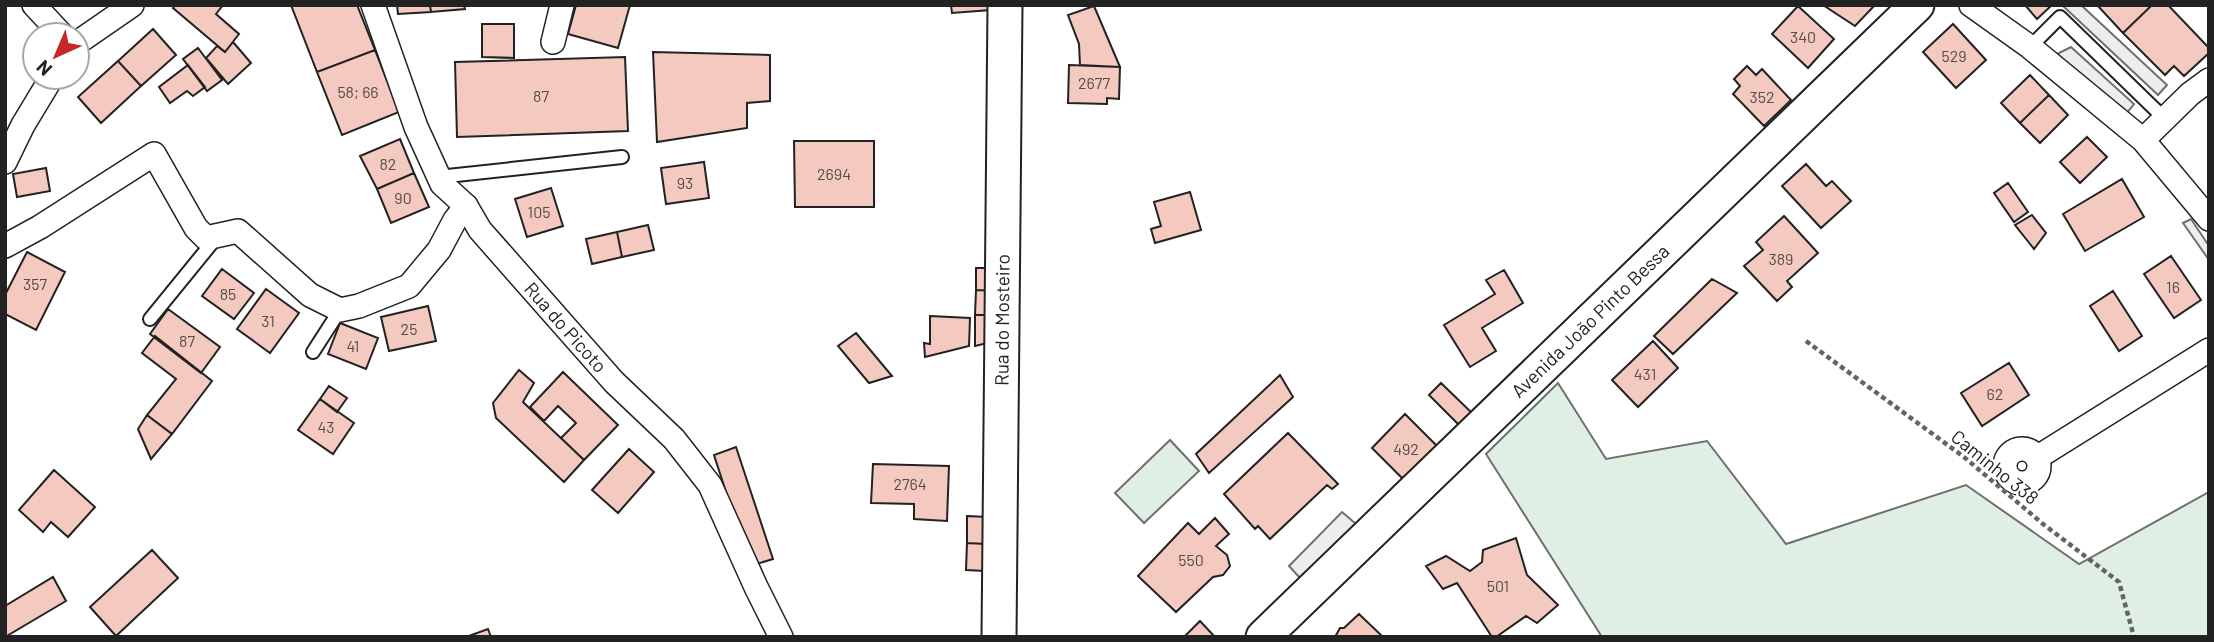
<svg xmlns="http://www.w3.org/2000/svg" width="2214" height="642" viewBox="0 0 2214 642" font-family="Barlow,sans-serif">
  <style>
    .green { fill: #e0efe3; stroke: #6f6f6f; stroke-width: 2 }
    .parking { fill: #ededed; stroke: #6f6f6f; stroke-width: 2 }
    .building { fill: #f3c9c0; stroke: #222; stroke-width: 2 }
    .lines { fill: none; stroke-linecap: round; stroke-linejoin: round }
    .lane-casing { stroke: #222; stroke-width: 16 }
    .street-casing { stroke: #222; stroke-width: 26 }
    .secondary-casing { stroke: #222; stroke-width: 37 }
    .path { stroke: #646464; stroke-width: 4.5; stroke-dasharray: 5 3.5; stroke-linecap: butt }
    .lane { stroke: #fff; stroke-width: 12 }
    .street { stroke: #fff; stroke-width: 23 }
    .secondary { stroke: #fff; stroke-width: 33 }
    .labels { text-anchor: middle; stroke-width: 5; stroke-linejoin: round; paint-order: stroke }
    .number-label { font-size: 16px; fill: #564c4a }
    .street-label { font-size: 19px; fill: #222; stroke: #fff }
  </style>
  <rect width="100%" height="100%" fill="#fff"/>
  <!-- green -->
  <path class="green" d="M1558,383L1606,459L1707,441L1786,544L1966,485L2079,564L2209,492V637H1602L1486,454Z
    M1170,440L1199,471L1144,523L1115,493Z"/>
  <!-- parking -->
  <path class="parking" d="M2062,5H2081L2167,85L2158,95Z
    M2071,47L2134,104L2126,114L2057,54Z
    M2191,219L2209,246V260L2183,223Z
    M1342,512L1356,524L1300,578L1289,566Z"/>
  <!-- building -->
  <path class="building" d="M175,5H223L216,14L239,34L225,52L173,8Z
    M291,5H357L375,50L317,72Z
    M397,5H430L431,12L398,14Z
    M430,5H464L465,9L431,12Z
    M576,5H630L618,48L568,34Z
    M951,5H991V10L952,13Z
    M1823,5H1875L1855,26Z
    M2025,5H2052L2037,19Z
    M2097,5H2152L2123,33Z
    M2152,5H2168L2209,48V53L2184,76L2174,66L2165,75L2123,33Z
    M1094,6L1120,67L1080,65L1079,44L1068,15Z
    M1798,6L1834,39L1808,68L1772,34Z
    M482,24H514V58L482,57Z
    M1953,24L1986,60L1956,88L1923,52Z
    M153,29L176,55L141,86L118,61Z
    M233,42L251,63L228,84L206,58L217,46L225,52Z
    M198,48L222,80L207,91L183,59Z
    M375,50L399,112L342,135L317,72Z
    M653,52L770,55V101L747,103V128L657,142Z
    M625,57L628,131L457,137L455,62Z
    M118,61L141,86L101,123L78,97Z
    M188,65L205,87L193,96L187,91L170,103L159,87Z
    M1069,65L1120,67L1119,99L1107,98V104L1068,103Z
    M1747,66L1756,75L1762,69L1791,100L1764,126L1733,94L1740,86L1734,79Z
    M2030,75L2049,95L2020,123L2001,103Z
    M2049,95L2068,115L2040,143L2020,123Z
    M2087,137L2107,157L2080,183L2060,162Z
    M400,139L414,173L377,189L360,156Z
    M794,141H874V207H795Z
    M704,162L709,198L666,204L661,168Z
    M1806,164L1826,186L1832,181L1851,201L1821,228L1782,186Z
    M46,168L50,191L17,197L13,174Z
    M414,173L429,207L391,223L377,189Z
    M2122,179L2144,217L2085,251L2063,214Z
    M2008,183L2028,212L2014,222L1994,193Z
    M551,188L563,226L527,237L515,199Z
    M1190,192L1201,230L1155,243L1151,229L1161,226L1154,202Z
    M2032,215L2046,233L2034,249L2015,225Z
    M1784,216L1818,253L1787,281L1792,287L1777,301L1744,266L1763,250L1756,242Z
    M648,225L654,250L622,257L617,232Z
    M617,232L622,257L592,264L586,239Z
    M27,252L65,272L36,330L5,314V295Z
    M2171,256L2201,300L2174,318L2144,274Z
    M976,268H997V291L976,290Z
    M222,269L254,293L234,319L202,296Z
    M1504,270L1523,303L1482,328L1496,351L1470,367L1444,325L1495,294L1486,280Z
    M1712,279L1737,293L1673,354L1654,336Z
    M266,289L299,313L270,353L237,329Z
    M976,290L997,291V315H975Z
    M2113,291L2142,336L2119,351L2090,306Z
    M428,306L436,341L389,351L381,317Z
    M168,309L220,347L201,373L150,334Z
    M975,315H997L996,341L975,346Z
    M930,316L970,318L969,346L925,357L924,343L930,344Z
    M340,323L378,338L366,369L328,354Z
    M856,333L892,376L869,383L838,346Z
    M155,336L212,381L172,434L147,415L176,379L142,353Z
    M1653,341L1678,368L1638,407L1612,380Z
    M2009,363L2029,395L1982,426L1961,393Z
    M519,370L534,383L523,402L584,460L564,482L496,418L493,403Z
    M563,372L618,425L584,460L561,438L576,423L558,406L544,421L530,407Z
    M1280,375L1293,397L1209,473L1196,454Z
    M1441,383L1473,414L1461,427L1429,395Z
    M329,386L347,398L337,412L320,399Z
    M320,399L354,423L333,454L298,430Z
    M1405,414L1441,450L1407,483L1372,448Z
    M147,415L172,434L151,459L138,429Z
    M1288,433L1338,484L1332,489L1327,485L1270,539L1258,526L1255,529L1224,494Z
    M736,447L773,559L750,566L714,455Z
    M629,449L654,472L618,513L592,490Z
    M873,464L949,466L947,521L914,519V504L871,503Z
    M54,470L95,507L68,537L51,522L43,532L19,510Z
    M967,516L987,517L985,544L967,543Z
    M1215,518L1229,534L1216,546L1227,555L1230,566L1223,575L1213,577L1176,612L1138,576L1188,523L1199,534Z
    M1516,538L1527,575L1558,605L1537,623L1526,616L1496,637H1492L1457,583L1443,589L1426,566L1446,556L1470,571L1482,562L1483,550Z
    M967,543L985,544V571L966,570Z
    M152,550L178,578L116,636L90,607Z
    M53,577L66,601L5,637V606Z
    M1359,614L1383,637H1335L1340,628H1344Z
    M1200,621L1215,637H1184Z
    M488,629L491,637H466Z"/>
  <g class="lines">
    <!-- lane casing -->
    <g class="lane-casing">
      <path id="lane" d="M2030,47L2060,17L2165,119
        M438,177L622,157
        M150,319L216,238
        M313,352L340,310"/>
    </g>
    <!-- street casing -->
    <g class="street-casing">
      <g id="street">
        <path d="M34,5L62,35"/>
        <path id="s1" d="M373,5L416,127L442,184L466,206L480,230L614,382L674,439L710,485L756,587L781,637"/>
        <path d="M1971,5L2030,47L2143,140L2209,219"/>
        <path d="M553,42L562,5"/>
        <path d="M77,43L132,5"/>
        <path d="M2143,140L2190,94L2209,80"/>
        <path d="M5,162L23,125L52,77"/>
        <path d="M5,246L40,227L154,154L196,228L206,238L238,231L310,295L340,310L359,306L409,286L439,250L455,220L466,206"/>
        <circle cx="2022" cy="466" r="17"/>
        <path d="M2038,457L2209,350"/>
      </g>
    </g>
    <!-- secondary casing -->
    <g class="secondary-casing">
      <g id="secondary">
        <path id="s2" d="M999,637L1005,5"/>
        <path id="s3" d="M1263,637L1917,5"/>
      </g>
    </g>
    <!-- path -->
    <path class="path" d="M1806,341L1964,457L2043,524L2119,582L2134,637"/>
    <!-- lane -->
    <use href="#lane" class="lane"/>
    <!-- street -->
    <use href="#street" class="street"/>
    <!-- secondary -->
    <use href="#secondary" class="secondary"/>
  </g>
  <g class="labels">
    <!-- number labels -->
    <g class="number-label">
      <text x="1803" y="43">340</text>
      <text x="1954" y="62">529</text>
      <text x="1094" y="89">2677</text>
      <text x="358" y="98">58; 66</text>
      <text x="541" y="102">87</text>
      <text x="1762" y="103">352</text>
      <text x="388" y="170">82</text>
      <text x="834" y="180">2694</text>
      <text x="685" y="189">93</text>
      <text x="403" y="204">90</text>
      <text x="539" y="218">105</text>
      <text x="1781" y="265">389</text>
      <text x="35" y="290">357</text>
      <text x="2173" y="293">16</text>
      <text x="228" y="300">85</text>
      <text x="268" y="327">31</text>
      <text x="409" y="335">25</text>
      <text x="187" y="347">87</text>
      <text x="353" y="352">41</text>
      <text x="1645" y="380">431</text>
      <text x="1995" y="400">62</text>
      <text x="326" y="433">43</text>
      <text x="1406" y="455">492</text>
      <text x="910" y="490">2764</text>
      <text x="1191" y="566">550</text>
      <text x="1498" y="592">501</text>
    </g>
    <!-- street labels -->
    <g class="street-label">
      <text dy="7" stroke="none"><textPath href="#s2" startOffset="317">Rua do Mosteiro</textPath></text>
      <text dy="7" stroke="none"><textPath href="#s3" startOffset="455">Avenida João Pinto Bessa</textPath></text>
      <text dy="7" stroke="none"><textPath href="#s1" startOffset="382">Rua do Picoto</textPath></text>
      <text transform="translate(1995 467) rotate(39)" y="7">Caminho 338</text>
    </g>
  </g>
  <!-- border -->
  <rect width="2214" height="642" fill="none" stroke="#222222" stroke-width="14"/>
  <!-- north arrow -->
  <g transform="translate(56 56) rotate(224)"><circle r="33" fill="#ffffff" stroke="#a7a7a7" stroke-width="2"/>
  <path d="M0-5L12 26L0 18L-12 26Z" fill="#c62828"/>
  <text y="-10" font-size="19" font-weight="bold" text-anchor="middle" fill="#222222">N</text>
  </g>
</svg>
